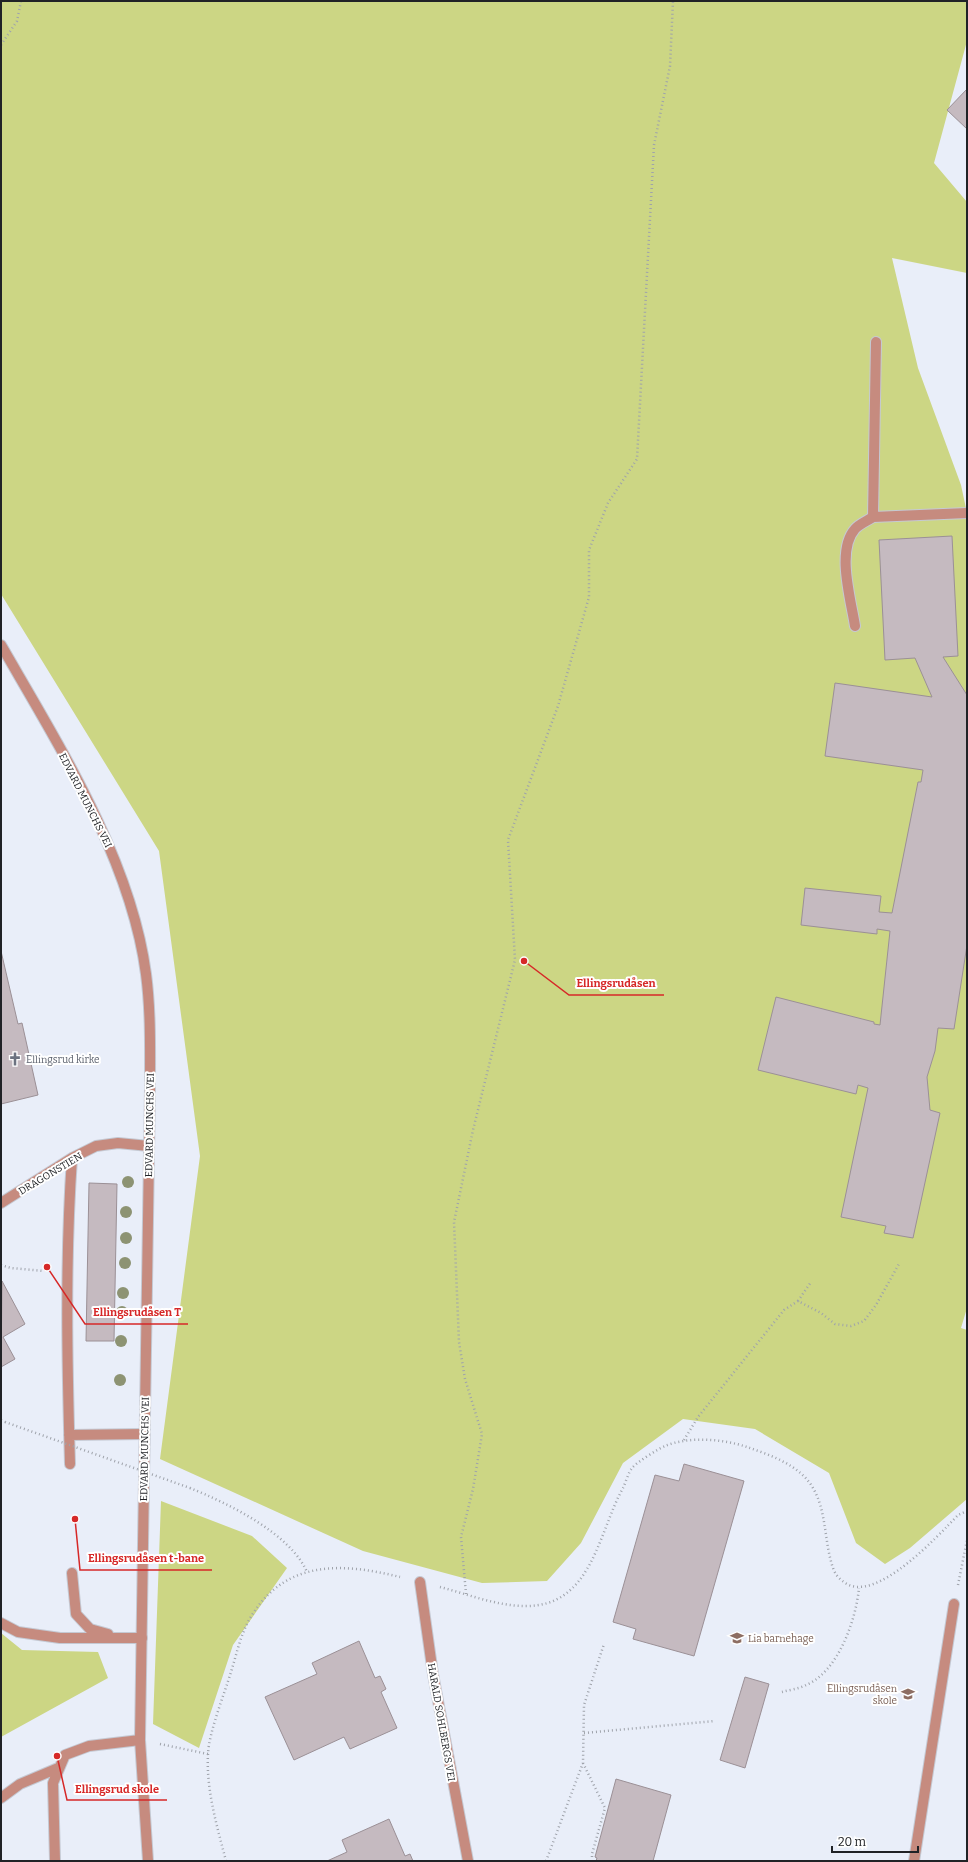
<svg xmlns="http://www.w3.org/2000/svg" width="968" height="1862" viewBox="0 0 968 1862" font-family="Bitter,serif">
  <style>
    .green { fill: #ccd684 }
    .building { fill: #c5bac0; stroke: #9b9096 }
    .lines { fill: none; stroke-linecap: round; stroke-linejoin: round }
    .service-casing { stroke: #c5c9d3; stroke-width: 12 }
    .minor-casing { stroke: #c5c9d3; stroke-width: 12 }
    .path { stroke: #9fa3ab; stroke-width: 2.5; stroke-dasharray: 1 3; stroke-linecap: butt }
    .service { stroke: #c68b7f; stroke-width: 10 }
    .minor { stroke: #c68b7f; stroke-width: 10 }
    .path-bridge { stroke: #9fa3ab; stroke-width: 2.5; stroke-dasharray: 1 3; stroke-linecap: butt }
    .tree { fill: #8d9373 }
    .labels { text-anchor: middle; stroke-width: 4; stroke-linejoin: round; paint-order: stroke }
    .street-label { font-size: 10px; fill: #202226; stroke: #fff }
    .worship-label { font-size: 10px; fill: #5b616d; stroke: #fff; text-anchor: start }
    .education-label { font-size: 10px; fill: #785e54; stroke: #fff; text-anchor: start }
    .leader { fill: none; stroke: #d62828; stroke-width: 1.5 }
    .callout-dot { fill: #d62828; stroke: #fff; stroke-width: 1.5 }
    .callout-label { font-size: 11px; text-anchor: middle; font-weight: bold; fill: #d62828; stroke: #fff; stroke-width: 4; stroke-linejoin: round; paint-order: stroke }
  </style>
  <rect width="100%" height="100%" fill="#e9eef9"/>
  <!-- green -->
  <path class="green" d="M1,1H967V41L934,163L967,202V273L892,258L918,368L961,485L967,513V1308L961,1328L967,1330V1499L910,1548L885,1564L856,1543L829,1473L755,1429L683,1419L623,1463L581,1543L547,1581L482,1583L363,1551L160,1459L200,1156L159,851L1,594Z
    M161,1501L252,1536L287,1568L233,1645L199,1748L153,1724Z
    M1,1633L22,1650L98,1652L108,1678L1,1737Z"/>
  <!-- building -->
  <path class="building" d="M967,89V129L947,110Z
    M952,536L958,656L943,657L967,695V945L954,1029L938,1028L935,1051L927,1077L930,1110L940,1113L913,1238L884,1233L886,1226L841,1217L868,1088L858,1085L856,1094L758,1070L776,997L874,1022V1024L880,1025L890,931L877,929V934L801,925L805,888L881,896L879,912L892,913L918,782H921L923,770L825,756L835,683L932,697L915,658L885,660L879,540Z
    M1,951L18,1024L22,1023L38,1095L1,1104Z
    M89,1183L117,1184L114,1341H86Z
    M2,1281L25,1324L3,1337L15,1359L1,1367Z
    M684,1464L744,1481L694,1656L633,1639L636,1629L613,1622L655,1475L679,1481Z
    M359,1641L375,1678L380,1676L386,1689L381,1692L397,1728L350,1749L344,1737L294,1760L265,1697L317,1674L312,1663Z
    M745,1677L769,1684L745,1768L720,1760Z
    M616,1779L671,1795L653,1861H596L597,1858L595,1857Z
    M389,1819L405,1856L410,1854L413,1861H327L347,1852L342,1840Z"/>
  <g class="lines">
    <!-- service casing -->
    <g class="service-casing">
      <path id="service" d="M876,342L873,517L967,513
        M855,626C851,600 836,550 855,529C859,524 867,521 873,517
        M1,1203L72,1158L96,1146L118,1143L149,1146
        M69,1435L144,1434
        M70,1464C67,1362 65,1260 72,1158
        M72,1573L76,1614L90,1629L108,1634
        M1,1623L18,1632L60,1638H142
        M1,1798L20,1784L58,1768
        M55,1861L53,1783L65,1755L89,1746L140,1740
        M914,1861L954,1604"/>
    </g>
    <!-- minor casing -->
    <g class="minor-casing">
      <path id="minor" d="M1,645C58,744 131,859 146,974C151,1012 150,1051 150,1089L140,1740L148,1861
        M420,1582L433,1674L468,1861"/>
    </g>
    <!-- path -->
    <path class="path" d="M1,45L17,21L21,1
      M1,1265L11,1268L44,1271
      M798,1301L811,1282
      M1,1420L5,1422
      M684,1440L698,1417L784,1310L798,1301L821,1313L835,1324L851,1326L864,1321L876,1305L900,1262
      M190,1488C227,1503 290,1533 307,1572
      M958,1585L967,1540
      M440,1587C467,1594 497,1606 525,1606C592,1607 598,1533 623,1488C626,1482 628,1473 632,1468C637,1462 658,1449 665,1446C689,1436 723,1439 747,1447C770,1455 800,1465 813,1488C827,1512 824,1542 833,1568C835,1574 839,1579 844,1582C874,1606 938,1536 958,1515L967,1511
      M466,1594L461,1537L473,1489L482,1434L465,1379L459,1342L454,1222L473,1130L515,960L508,840L558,706L589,597V550L608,503L637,459L654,145L670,66L673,1
      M782,1692C789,1690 798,1689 806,1685C838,1672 856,1620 859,1588
      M584,1733L715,1721
      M160,1744L208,1754
      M583,1763L605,1808L592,1854V1861
      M226,1861C217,1826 206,1790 208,1754C209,1732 224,1695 231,1672C237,1653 241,1632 252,1615C287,1559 344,1563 400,1577
      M546,1861L583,1763L584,1705L604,1644"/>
    <!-- service -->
    <use href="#service" class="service"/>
    <!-- minor -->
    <use href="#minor" class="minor"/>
    <!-- path-bridge -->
    <path class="path-bridge" d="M5,1422L190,1488"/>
  </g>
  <!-- trees -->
  <g class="tree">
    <circle cx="128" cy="1182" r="6"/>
    <circle cx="126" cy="1212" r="6"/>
    <circle cx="126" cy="1238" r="6"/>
    <circle cx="125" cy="1263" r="6"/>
    <circle cx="123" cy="1293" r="6"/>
    <circle cx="122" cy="1312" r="6"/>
    <circle cx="121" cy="1341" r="6"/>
    <circle cx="120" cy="1380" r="6"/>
  </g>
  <!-- icons -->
  <defs>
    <g id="church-bare" transform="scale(1.08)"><path d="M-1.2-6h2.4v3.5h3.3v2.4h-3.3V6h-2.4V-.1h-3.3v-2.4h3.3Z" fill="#6b7280" stroke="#fff" stroke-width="2.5" paint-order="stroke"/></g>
    <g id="school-bare" transform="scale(1.08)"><path d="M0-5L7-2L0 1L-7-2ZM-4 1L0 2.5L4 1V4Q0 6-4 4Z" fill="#8d6e63" stroke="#fff" stroke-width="2.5" paint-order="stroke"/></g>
  </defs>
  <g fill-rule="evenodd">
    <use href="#church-bare" x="15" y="1059"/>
    <use href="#school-bare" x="737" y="1638"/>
    <use href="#school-bare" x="908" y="1694"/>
  </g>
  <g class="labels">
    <!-- street labels -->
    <g class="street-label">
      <text transform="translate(86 800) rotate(63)" y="4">EDVARD MUNCHS VEI</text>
      <text transform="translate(149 1125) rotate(-89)" y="4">EDVARD MUNCHS VEI</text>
      <text transform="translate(50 1173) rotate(-31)" y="4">DRAGONSTIEN</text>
      <text transform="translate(144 1449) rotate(-89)" y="4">EDVARD MUNCHS VEI</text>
      <text transform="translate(442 1722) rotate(80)" y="4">HARALD SOHLBERGS VEI</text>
    </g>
    <!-- worship labels -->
    <g class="worship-label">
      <text x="26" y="1063">Ellingsrud kirke</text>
    </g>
    <!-- education labels -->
    <g class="education-label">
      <text x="748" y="1642">Lia barnehage</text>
      <text x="897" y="1692" text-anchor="end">Ellingsrudåsen<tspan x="897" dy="12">skole</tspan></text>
    </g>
  </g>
  <!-- callouts -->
  <path class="leader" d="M524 961L569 995H664M47 1267L85 1324H188M75 1519L80 1570H212M57 1756L67 1800H167"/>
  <g class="callout-dot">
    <circle cx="524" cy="961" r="4"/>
    <circle cx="47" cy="1267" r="4"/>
    <circle cx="75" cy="1519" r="4"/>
    <circle cx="57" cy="1756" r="4"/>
  </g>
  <g class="callout-label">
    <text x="616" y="987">Ellingsrudåsen</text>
    <text x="137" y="1316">Ellingsrudåsen T</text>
    <text x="146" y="1562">Ellingsrudåsen t-bane</text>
    <text x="117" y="1793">Ellingsrud skole</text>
  </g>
  <!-- border -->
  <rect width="968" height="1862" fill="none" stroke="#202226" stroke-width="4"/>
  <!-- scale -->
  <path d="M832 1846v6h86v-6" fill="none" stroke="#202226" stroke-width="2"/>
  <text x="838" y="1846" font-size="12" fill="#202226" stroke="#ffffff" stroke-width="3" paint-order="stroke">20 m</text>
</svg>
